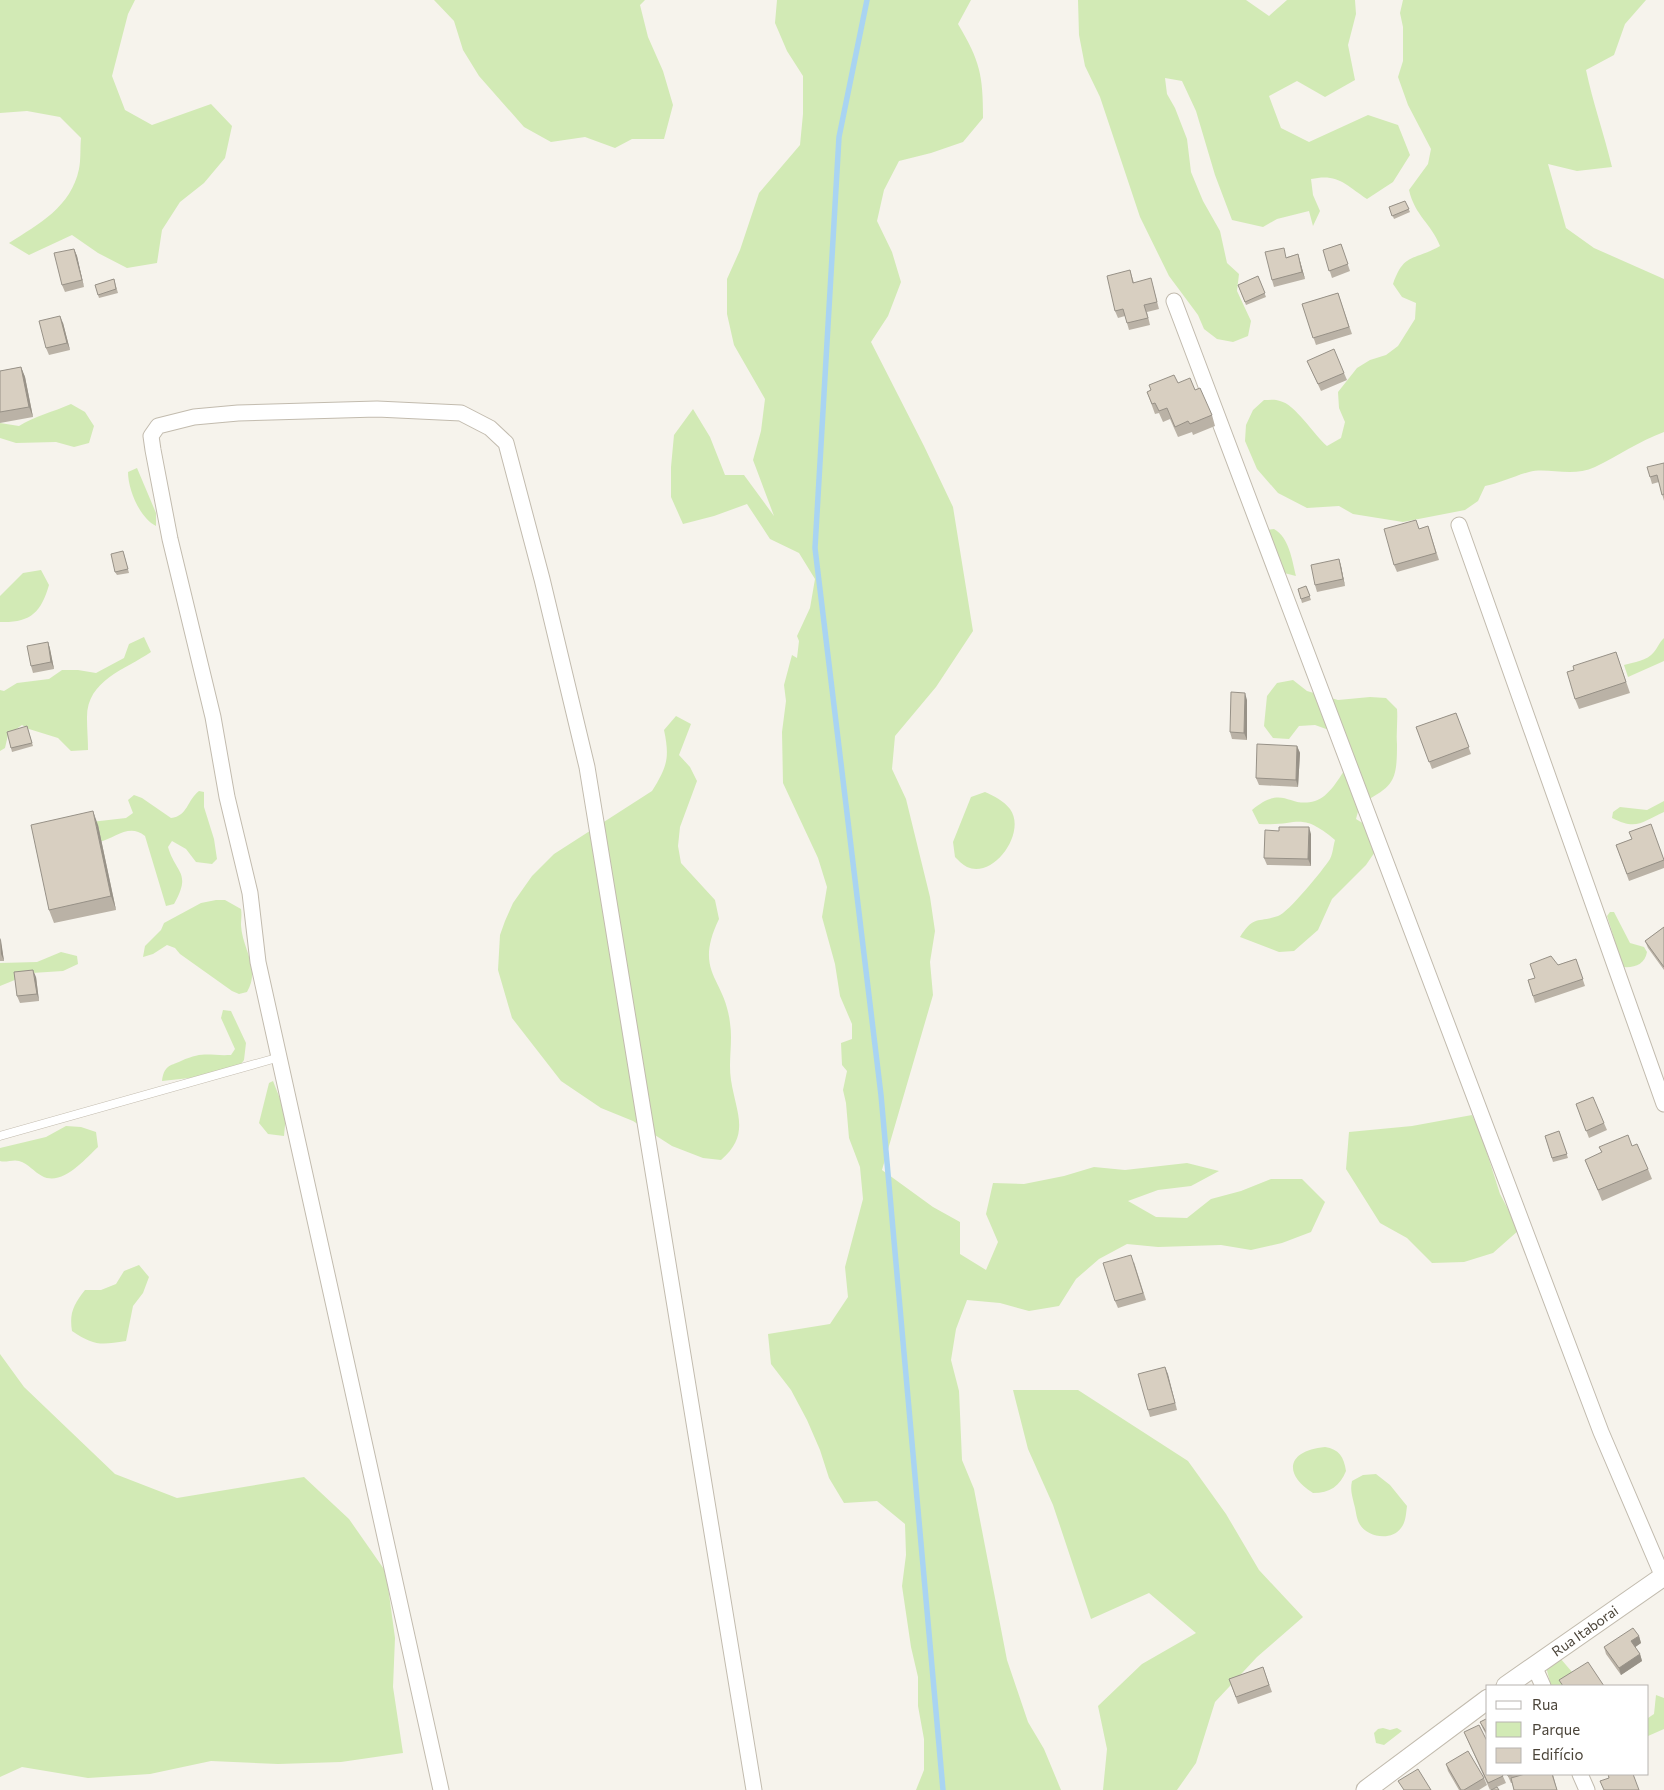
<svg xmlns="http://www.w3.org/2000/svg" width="1664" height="1790" viewBox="0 0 1664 1790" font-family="Commissioner,sans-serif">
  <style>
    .green { fill: #d2eab5 }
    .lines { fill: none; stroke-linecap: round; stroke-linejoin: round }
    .stream { stroke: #a9d4f2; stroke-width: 5.5 }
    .service-casing { stroke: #c2bbae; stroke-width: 9 }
    .minor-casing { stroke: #c2bbae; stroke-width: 17 }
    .tertiary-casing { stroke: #c2bbae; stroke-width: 21 }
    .service { stroke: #fff; stroke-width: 8 }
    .minor { stroke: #fff; stroke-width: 15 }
    .tertiary { stroke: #fff; stroke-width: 19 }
    .wall { fill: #bab2a6 }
    .shaded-wall { fill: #979187 }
    .building { fill: #d8cfc1; stroke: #979187 }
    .labels { text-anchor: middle; stroke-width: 5; stroke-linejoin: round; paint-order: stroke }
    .street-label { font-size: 14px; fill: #4b4439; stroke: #fff }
  </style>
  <rect width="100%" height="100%" fill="#f6f3ec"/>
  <!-- green -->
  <path class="green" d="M0,0H135L128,14L112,76L125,110L152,125L211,104L232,126L225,158L204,183L180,202L162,230L157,263L127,268L98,253L72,235L29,255L9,243C39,224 71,207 79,169C81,160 80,148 81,138L60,117L27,111L0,113Z
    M434,0H645L640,5L648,37L663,71L673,105L664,139H632L615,148L585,137L551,142L524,127L479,76L463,50L454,21Z
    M777,0H971L958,24C980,61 983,75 983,118L963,142L931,153L899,161L884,190L877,221L892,252L901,282L888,316L871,342L924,446L953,507L973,631L936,687L895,736L892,769L906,799L930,897L935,931L930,962L933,995L882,1170L933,1207L960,1222V1254L986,1270L998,1242L986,1214L993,1183L1024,1184L1064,1176L1094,1167L1125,1170L1187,1163L1219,1171L1191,1186L1158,1190L1128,1201L1156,1217L1187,1218L1211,1199L1241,1191L1271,1179H1302L1325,1202L1311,1232L1282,1243L1251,1250L1221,1245L1158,1247L1127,1244L1099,1259L1076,1279L1059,1306L1029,1311L1000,1303L967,1300L956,1329L951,1360L959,1391L962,1460L974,1489L1007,1660L1028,1722L1044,1749L1061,1790H916L924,1770V1739L918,1706V1677L911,1647L902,1586L906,1555L905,1524L877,1501L844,1503L829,1478L820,1450L807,1420L791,1390L771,1364L768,1334L830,1324L848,1297L845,1267L863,1199L860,1167L849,1138L846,1103L843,1090L847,1071L842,1065L841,1043L852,1039V1024L840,996L835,964L822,917L827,887L818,858L783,783L782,732L786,701L784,685L792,655L797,658L799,641L797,636L810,608L815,579L799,553L770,539L747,504L714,516L683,524L671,497V467L674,435L693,409L710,437L725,475H744L774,516L753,460L761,431L765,399L734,345L727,314V279L740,250L759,193L800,145L803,114V76L787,51L775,23Z
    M1078,0H1246L1269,16L1287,0H1355L1356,14L1348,45L1355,80L1325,97L1297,81L1269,96L1281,128L1309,142L1368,115L1398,125L1410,155L1393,182L1367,199C1346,185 1338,173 1311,179L1313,195L1320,211L1313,226L1309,211L1277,219L1263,227L1232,220L1215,175L1196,111L1182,81L1165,78L1167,94L1175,108L1187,139L1191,172L1203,201L1220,231L1227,263L1239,274L1237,291L1251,321L1248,336L1233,342L1217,339L1204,329L1198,315L1169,276L1140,217L1100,97L1085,66L1079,35Z
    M1403,0H1646L1625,24L1614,55L1586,70C1593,103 1604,134 1612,167L1577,171L1548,164L1566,228L1594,248L1664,279V432C1639,441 1618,456 1595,467C1572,478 1548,467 1529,472C1514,476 1501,483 1485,486L1478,501L1465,510L1403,522L1353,514L1339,506L1307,508L1278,493L1257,469L1245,441L1246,425L1253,410L1264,400C1269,400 1275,399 1280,401C1295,404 1314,435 1327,446L1341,438L1345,422L1339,408L1338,392L1357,368L1370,360L1386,355L1398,346L1415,319L1416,303L1402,297L1393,284C1404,252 1414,261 1440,246C1431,223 1415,216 1409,190L1428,164L1431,149L1408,105L1398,77L1403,61V27L1400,13Z
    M71,404L85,412L94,426L89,443L74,447L56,442L16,443L0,438V423L19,426C35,416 53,412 71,404Z
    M137,468L156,513V526C140,518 128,490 128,472Z
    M1274,529C1289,537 1292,560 1296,576L1284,573L1266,530Z
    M41,570L49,585C41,613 30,623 0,622V596L23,573Z
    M144,637L151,652C125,670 86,680 87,719C87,729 88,739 88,750L71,751L58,738L29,729L22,725L8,735L5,748L0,751V690L4,691L17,683L49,679L62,670H78L96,673L124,658L129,644Z
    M1664,638V661L1628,677L1624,665C1634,662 1647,661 1654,652C1658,647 1659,643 1664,638Z
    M1293,680L1307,691L1338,700L1370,697L1386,698L1397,709C1398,721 1396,732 1397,744C1397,782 1394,786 1360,804L1356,819L1385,837L1366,865L1332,899L1318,930L1294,951L1279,952L1240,937C1254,915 1257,923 1278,916C1288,913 1323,870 1330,859C1333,853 1333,847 1335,840C1299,810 1299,827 1259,824L1252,810C1284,783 1288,809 1315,801C1329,797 1340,777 1347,766L1329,730L1315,725L1299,726L1289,739L1273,738L1264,726L1267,696L1277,683Z
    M676,716L691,724L679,755L690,767L697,781L680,827L678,846L681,863L715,900L719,919C693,973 725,977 730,1023C733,1042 728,1061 731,1080C736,1113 751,1134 721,1160L703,1158L672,1146L633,1121L601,1108L561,1081L512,1018L498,970L500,935L505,921L513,903L532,876L554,854L652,791C667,767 670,758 664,730Z
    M199,791L204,792V807L214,839L217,859L212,864L196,862L186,849L172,841L168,847C176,874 192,872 174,904L166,906L145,836C129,823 116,838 99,842L91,822L126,818L133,813L128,800L134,795L142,798L171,818C188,816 187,800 199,791Z
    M985,792C994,796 1004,801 1010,809C1027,832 994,879 967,867C963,865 958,860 955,857L953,842L971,797Z
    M1664,801V812C1643,821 1637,831 1612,818L1613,812L1620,807L1647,810Z
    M216,900H225L241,909C242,915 241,919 241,925C242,949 261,968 247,992L239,994L232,991L180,954L175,948L167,945L153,954L143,957L145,946L161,930L164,923L201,903Z
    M1610,912H1614L1630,943L1644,947L1647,952C1645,964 1635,968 1623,967L1607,916Z
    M61,952L77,956L78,964L63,971L32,973L0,986V963L37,962Z
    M223,1010L231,1011L246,1043L244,1060L239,1067L199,1077L162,1081C164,1066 169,1066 181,1061C204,1051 208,1056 231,1055L235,1049L221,1018Z
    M273,1081L286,1114L284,1136L268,1134L259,1123L269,1083Z
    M1472,1115L1481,1134L1500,1194L1519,1230L1493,1253L1464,1262L1432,1263L1407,1238L1380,1223L1346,1169L1349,1132L1412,1126Z
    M66,1126L81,1127L96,1132L98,1147C85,1159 62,1187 42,1176C34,1172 29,1164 19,1161C13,1159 6,1163 0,1161V1148L46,1137Z
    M139,1265L149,1277L143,1293L133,1306L126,1341C101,1345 94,1346 72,1331C69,1313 74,1304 85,1290H101L116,1284L124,1271Z
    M0,1354L24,1387L115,1474L177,1498L304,1477L349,1519L386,1572L395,1638L393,1687L403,1753L341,1762L278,1764L211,1761L150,1774L88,1778L22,1767L0,1777Z
    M1013,1390H1078L1188,1461L1226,1514L1259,1570L1303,1617L1257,1657L1215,1702L1196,1763L1177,1790H1103L1107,1749L1098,1706L1142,1664L1196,1633L1149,1593L1091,1619L1053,1505L1028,1449Z
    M1325,1447C1339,1449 1344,1457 1346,1471C1340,1486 1330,1493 1313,1493C1281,1473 1289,1450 1325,1447Z
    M1376,1474L1390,1485L1407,1506C1406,1513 1406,1522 1401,1528C1391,1542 1366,1537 1359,1523C1356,1517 1356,1510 1354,1504C1352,1495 1350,1490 1352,1481L1363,1475Z
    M1560,1658L1572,1672L1574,1678L1560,1686H1551L1546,1667Z
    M1656,1695L1664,1698V1729L1648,1736V1718L1654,1714Z
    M1383,1728L1390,1730L1397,1728L1402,1731L1384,1745L1376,1743L1374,1733L1378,1729Z"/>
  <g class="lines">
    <!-- stream -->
    <path class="stream" d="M867,0L839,137L815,548L881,1095L943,1790"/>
    <!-- service casing -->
    <g class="service-casing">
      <path id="service" d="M0,1136L280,1057"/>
    </g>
    <!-- minor casing -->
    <g class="minor-casing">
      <path id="minor" d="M1174,301L1601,1432L1663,1577
        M1459,525L1664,1104
        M1534,1666L1543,1686
        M1580,1774L1587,1790
        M441,1790L258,962L250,893L227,797L213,717L170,539L153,450L151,436L158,426L194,417L238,413L377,409L461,413L490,428L506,443L542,579L587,767L754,1790"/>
    </g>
    <!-- tertiary casing -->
    <g class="tertiary-casing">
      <path id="tertiary" d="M1506,1686L1664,1576
        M1366,1790L1488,1699"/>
    </g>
    <!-- service -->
    <use href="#service" class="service"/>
    <!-- minor -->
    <use href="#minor" class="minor"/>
    <!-- tertiary -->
    <use href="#tertiary" class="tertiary"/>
  </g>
  <!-- wall -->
  <path class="wall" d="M1405,201L1410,212L1394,219L1389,207Z
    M1341,244L1350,271L1332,278L1323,250Z
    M74,249L77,256L84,287L65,292L62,285Z
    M1298,254L1305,279L1274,287L1272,280L1287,257Z
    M1130,270L1134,283L1153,286L1159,309L1147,312L1150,325L1129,330L1125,316L1118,318L1115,311Z
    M1258,276L1266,297L1246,305L1238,285Z
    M114,279L118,293L99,298L95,285Z
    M1338,293L1352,334L1316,345L1302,304Z
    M63,323L70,350L49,355L46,348Z
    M1307,361L1344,373L1347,380L1321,391Z
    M21,367L25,377L33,417L0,423V371Z
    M1178,383L1195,390L1212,415L1215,426L1193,435L1192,432L1178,437L1170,419L1163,422L1159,413L1155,414L1147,392L1151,390Z
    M1664,463V501L1659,482L1652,484L1650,477Z
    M1428,526L1439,560L1397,572L1394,565L1419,529Z
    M124,554L129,573L117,575L115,572Z
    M1339,559L1341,566L1345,586L1317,592L1315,585Z
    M1306,586L1311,600L1302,603L1298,589Z
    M48,642L50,649L54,669L33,673L31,666Z
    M1616,652L1630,693L1579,709L1575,699L1574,670Z
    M1247,700V740L1232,739L1230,732Z
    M1456,713L1471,754L1432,769L1416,727Z
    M27,726L33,746L12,752L11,748Z
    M1297,746L1300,753L1298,787L1259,785L1256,778Z
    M98,825L116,910L54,923L49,910Z
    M1311,834V866L1267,865L1264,858Z
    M1632,839L1664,860V868L1629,881L1616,845Z
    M1664,927V970L1648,948L1645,941Z
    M0,938L4,961H0Z
    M1576,959L1585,986L1535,1003L1528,980L1535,978L1558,965Z
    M36,977L39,1001L20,1003L17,996Z
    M1576,1104L1604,1123L1607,1130L1589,1138Z
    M1559,1131L1568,1158L1553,1162L1545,1136Z
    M1632,1146L1648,1169L1652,1179L1602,1201L1585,1160L1602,1153L1599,1147Z
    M1134,1262L1146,1300L1118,1308L1115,1301Z
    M1165,1367L1177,1410L1150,1417L1148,1410Z
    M1639,1636L1641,1643L1635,1647L1640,1654L1642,1661L1621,1675L1606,1654L1604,1647Z
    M1263,1667L1272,1692L1238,1704L1229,1679Z
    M1488,1718V1738L1483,1729L1480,1722Z
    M1464,1732L1502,1774L1506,1783L1490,1790Z
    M1446,1764L1484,1778L1487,1785L1479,1790H1459L1448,1771Z
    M1507,1774H1553L1557,1790H1514L1512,1783H1511Z"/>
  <!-- shaded-wall -->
  <path class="shaded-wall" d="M74,249L77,256L84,287L82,280Z
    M1298,254L1300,261L1305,279L1302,272Z
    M60,316L63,323L70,350L67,343Z
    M21,367L25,377L33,417L29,407Z
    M1339,559L1341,566L1345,586L1343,579Z
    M48,642L50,649L54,669L51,662Z
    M1245,693L1247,700V740L1244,733Z
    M1297,746L1300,753L1298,787L1296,780Z
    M93,811L98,825L116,910L111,896Z
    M1309,827L1311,834V866L1308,859Z
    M0,938L1,940L4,961L1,954Z
    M33,970L36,977L39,1001L37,994Z
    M1165,1367L1168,1374L1177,1410L1175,1403Z
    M1639,1636L1641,1643L1634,1648L1631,1641Z
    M1640,1654L1642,1661L1621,1675L1619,1668Z"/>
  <!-- building -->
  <path class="building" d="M1405,201L1409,209L1392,216L1389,207Z
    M1341,244L1348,264L1329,271L1323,250Z
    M1284,248L1286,258L1298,254L1302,272L1272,280L1265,252Z
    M74,249L82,280L62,285L54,253Z
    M1130,270L1133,283L1151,278L1157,302L1144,305L1148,318L1127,323L1123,309L1115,311L1107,276Z
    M1258,276L1265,293L1245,302L1238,285Z
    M114,279L116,289L98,295L95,285Z
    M1338,293L1349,327L1313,338L1302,304Z
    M60,316L67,343L46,348L39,321Z
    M1334,349L1344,373L1318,384L1307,361Z
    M21,367L29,407L0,412V371Z
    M1174,375L1178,383L1190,378L1195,390L1200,388L1212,415L1190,424L1188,421L1175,427L1167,408L1159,411L1155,403L1152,404L1147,392L1151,390L1149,385Z
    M1664,463V494L1662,495L1657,475L1650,477L1647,467Z
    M1416,520L1419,529L1428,526L1436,553L1394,565L1384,529Z
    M123,551L128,569L115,572L111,554Z
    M1339,559L1343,579L1315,585L1311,565Z
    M1306,586L1310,596L1301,599L1298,589Z
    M48,642L51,662L31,666L27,646Z
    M1616,652L1626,682L1575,699L1567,672L1574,670L1573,666Z
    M1231,692L1245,693L1244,733L1230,732Z
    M1456,713L1469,747L1429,762L1416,727Z
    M27,726L32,743L11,748L7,732Z
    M1257,744L1297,746L1296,780L1256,778Z
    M93,811L111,896L49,910L31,825Z
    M1651,824L1664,860L1627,874L1616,845L1632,839L1629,832Z
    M1279,827H1309L1308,859L1264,858L1265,830L1279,831Z
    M1664,927V967L1645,941Z
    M1551,956L1558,965L1576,959L1583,979L1533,996L1528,980L1535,978L1530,964Z
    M33,970L37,994L17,996L14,972Z
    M1593,1097L1604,1123L1586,1131L1576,1104Z
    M1559,1131L1567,1154L1552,1158L1545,1136Z
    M1628,1135L1632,1146L1637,1144L1648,1169L1598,1190L1585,1160L1602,1152L1599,1147Z
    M1131,1255L1143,1293L1115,1301L1103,1263Z
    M1165,1367L1175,1403L1148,1410L1138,1374Z
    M1633,1628L1639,1636L1631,1641L1640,1654L1619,1668L1604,1647Z
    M1588,1662L1604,1686H1563L1559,1680Z
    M1263,1667L1269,1685L1236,1697L1229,1679Z
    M1488,1718V1735L1480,1722Z
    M1479,1725L1488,1743V1774H1502L1503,1776L1488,1783L1464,1732Z
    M1468,1751L1484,1778L1464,1790H1461L1446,1764Z
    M1418,1769L1431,1790H1404L1398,1781Z
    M1507,1774H1515L1508,1776Z
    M1525,1774H1552L1557,1790H1514L1511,1778Z
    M1608,1774H1633L1639,1790H1604L1600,1781L1609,1778Z
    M1497,1787L1499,1790H1491Z"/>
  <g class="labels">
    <!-- street labels -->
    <g class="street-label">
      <text transform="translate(1585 1631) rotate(-35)" y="5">Rua Itaborai</text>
    </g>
  </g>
  <!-- legend -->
  <rect x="1486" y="1685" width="162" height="90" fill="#ffffff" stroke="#b7b4b0"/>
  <rect x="1496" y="1701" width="25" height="8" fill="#ffffff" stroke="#b7b4b0"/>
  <text x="1532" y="1710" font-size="15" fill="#4b4439">Rua</text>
  <rect x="1496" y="1722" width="25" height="15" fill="#d2eab5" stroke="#b7b4b0"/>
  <text x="1532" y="1735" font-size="15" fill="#4b4439">Parque</text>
  <rect x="1496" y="1748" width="25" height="15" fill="#d8cfc1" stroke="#b7b4b0"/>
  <text x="1532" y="1760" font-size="15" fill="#4b4439">Edifício</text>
</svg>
